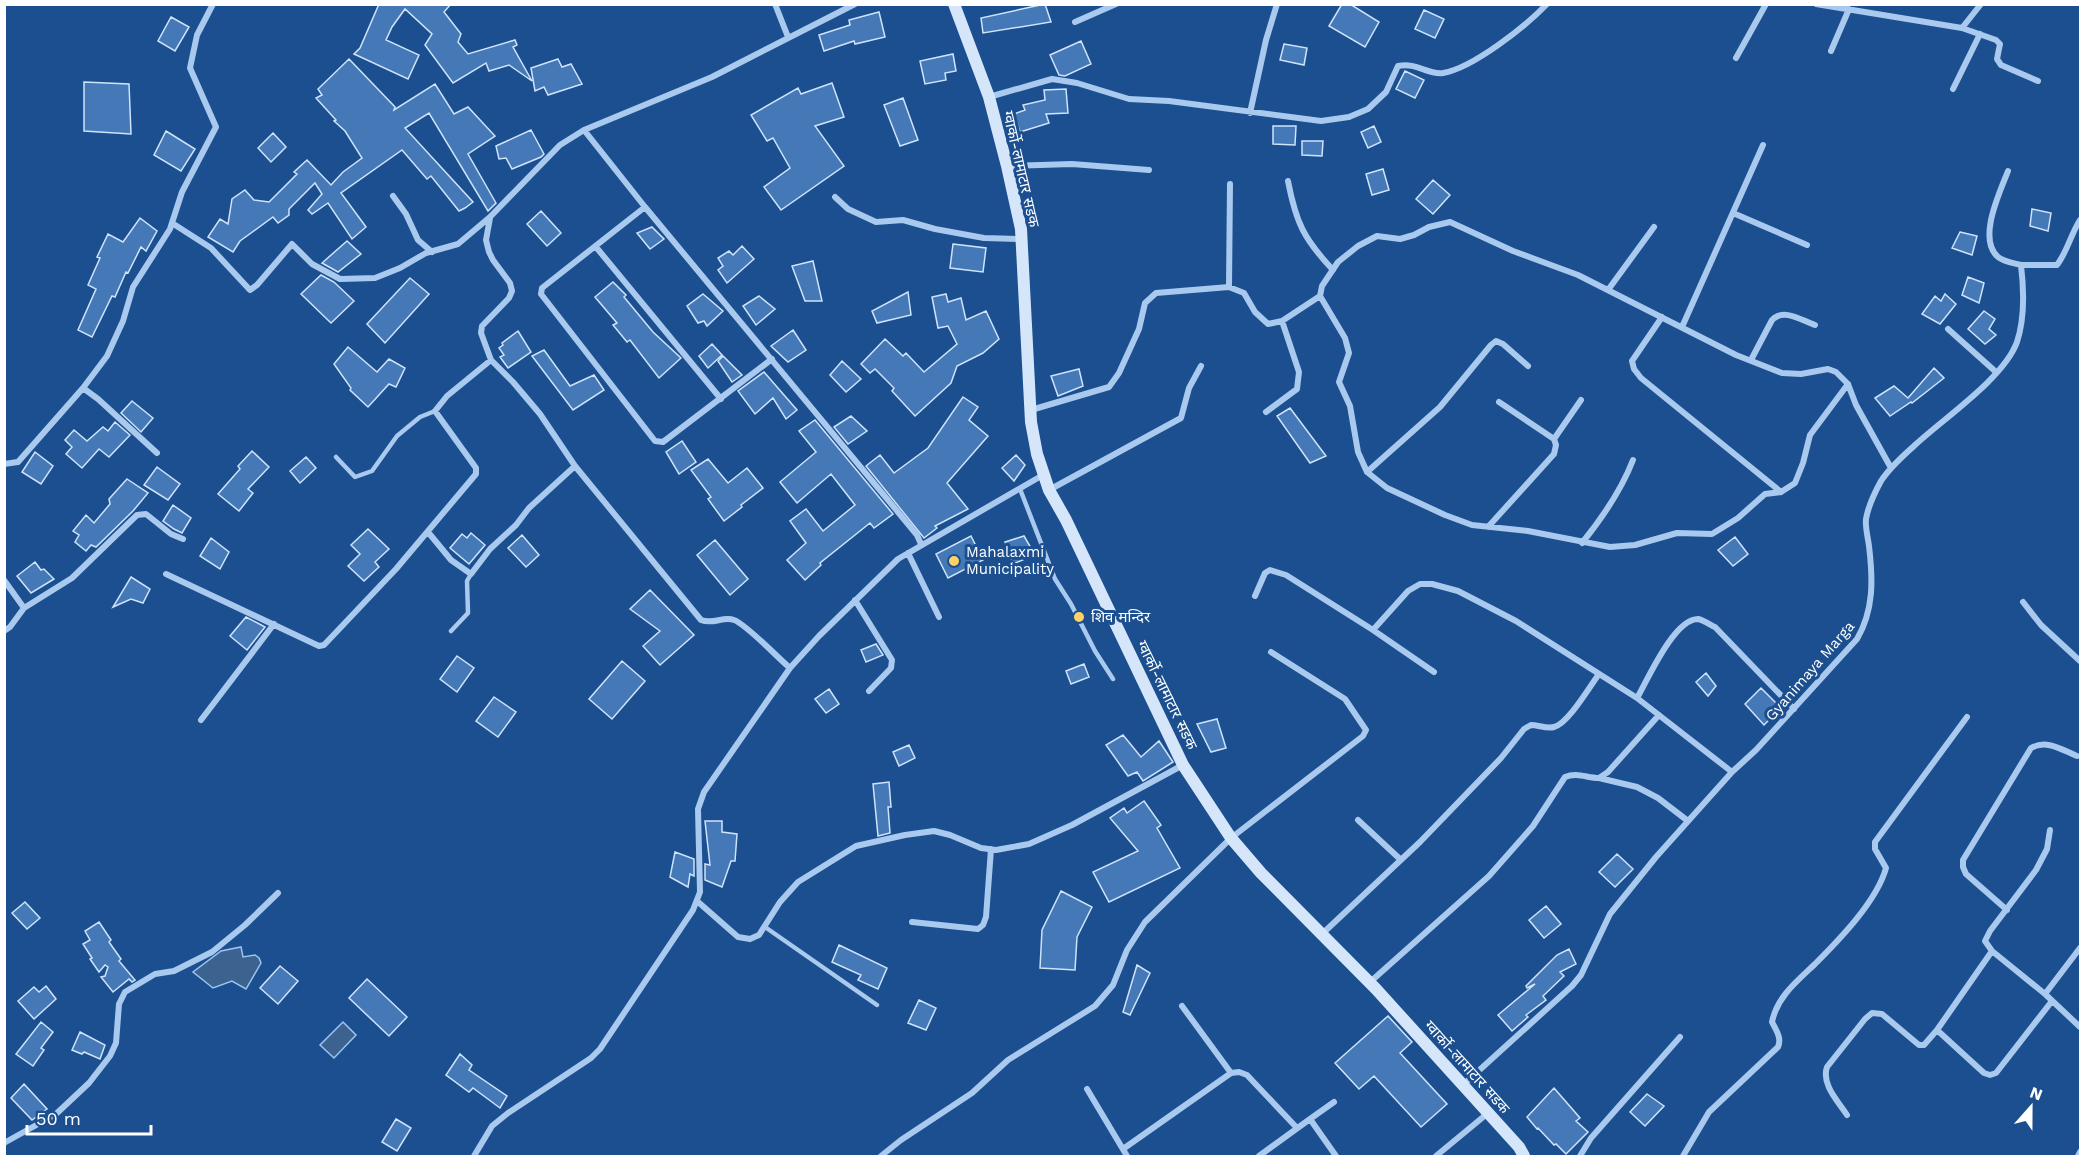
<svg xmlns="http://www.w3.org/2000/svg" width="2085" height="1161" viewBox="0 0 2085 1161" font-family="'Work Sans','Noto Sans Devanagari',sans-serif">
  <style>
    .water { fill: #3c6290; stroke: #9cc4f0; stroke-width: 1.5 }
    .building { fill: #4478b7; stroke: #cfe3fa; stroke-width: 1.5 }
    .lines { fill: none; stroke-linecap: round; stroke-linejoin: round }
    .service { stroke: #a9c9ee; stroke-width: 4.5 }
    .minor { stroke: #a9c9ee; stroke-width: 6 }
    .secondary { stroke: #d6e6fa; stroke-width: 12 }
    .poi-dot { fill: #ffd166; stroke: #1b4f8f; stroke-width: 2 }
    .labels { text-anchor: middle; stroke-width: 6; stroke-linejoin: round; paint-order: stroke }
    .street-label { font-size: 15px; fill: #fff; stroke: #1b4f8f }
    .poi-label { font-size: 15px; fill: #fff; stroke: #1b4f8f; text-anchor: start }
  </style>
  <rect width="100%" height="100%" fill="#1b4f8f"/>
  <!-- water -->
  <path class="water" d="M241,947L243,957L255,955L259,958L261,963L246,989L232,981L213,988L193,972L221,951Z
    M343,1022L356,1035L334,1058L320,1045Z"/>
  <!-- building -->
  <path class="building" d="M379,4H451L444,12L461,34L458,42L468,54L515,40L517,45L513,47L532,81L509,65L489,71L486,63L453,83L425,45L432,34L405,9L392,27L386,40L419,55L408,79L354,54L360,48Z
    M1045,4L1051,22L983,33L981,18Z
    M1342,4H1350L1379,22L1365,47L1329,26Z
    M1424,10L1444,19L1435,38L1415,29Z
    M879,12L885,37L855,44L854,41L824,51L819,35L850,25L849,20Z
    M171,17L189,27L175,51L158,41Z
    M1081,41L1091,64L1065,76L1059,75L1050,55Z
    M1284,44L1307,48L1304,65L1280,60Z
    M953,54L956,71L945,73L946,80L925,84L920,61Z
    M349,59L395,107L394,110L435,84L454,114L468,107L495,136L468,154L496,203L488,211L429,113L405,128L473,202L465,208L459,211L431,176L427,179L402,150L341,193L366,227L352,239L328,203L312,214L308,210L322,194L315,183L289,209V215L278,223L273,217L240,241L233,252L208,237L220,219L228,224L232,199L245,190L254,200L269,202L297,174L294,172L307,160L331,185L343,172L362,158L345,131L334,121L336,120L316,98L322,95L318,89Z
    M558,59L562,67L571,64L582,84L548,95L544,87L535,91L531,68Z
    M1405,71L1424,80L1415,98L1396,89Z
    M84,82L129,84L131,134L84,131Z
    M832,83L844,117L815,126L844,166L781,210L764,187L790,168L773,138L767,141L751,115L798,88L801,94Z
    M1066,89L1068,113L1046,114L1049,123L1020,132L1014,114L1025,110L1023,105L1045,100L1044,90Z
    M903,98L918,140L900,146L884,105Z
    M1273,126H1296L1295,145L1273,144Z
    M1374,126L1381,142L1368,148L1361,132Z
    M531,130L544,154L541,157L512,169L506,158L499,159L496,146Z
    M166,131L195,149L181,171L154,155Z
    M273,133L286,147L271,162L258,148Z
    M1302,141H1323L1322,156L1302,155Z
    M1383,169L1389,190L1372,195L1366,174Z
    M1433,180L1450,195L1433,214L1416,199Z
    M2032,209L2051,213L2048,231L2030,226Z
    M541,211L561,233L547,246L527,224Z
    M140,218L157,231L146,251L141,247L128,273L126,272L115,297L112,296L92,337L78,330L96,289L88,285L100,258L97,257L108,234L123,242Z
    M652,227L664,239L650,249L637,233Z
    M1960,232L1977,236L1972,255L1952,248Z
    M347,241L361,254L338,272L322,263Z
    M953,244L986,248L983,272L950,268Z
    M742,246L754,259L727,283L718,270L723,266L718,258L729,251L733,255Z
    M813,261L822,301H805L792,266Z
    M321,275L334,282L354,301L331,323L301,294Z
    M1968,277L1984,283L1979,303L1962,295Z
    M410,278L429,294L385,343L367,324Z
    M613,282L626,295L624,297L653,332L681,358L659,378L630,340L627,342L613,325L617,323L595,297Z
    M908,292L911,315L877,323L872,311Z
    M703,294L723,311L707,326L704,321L698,323L687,306Z
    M946,294L948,302L961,298L966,320L986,311L999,339L983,353L957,366L951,383L915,416L892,391L894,388L875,369L870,373L861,364L885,339L903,356L906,353L924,372L957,344L948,326L938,328L932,297Z
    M1945,294L1956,304L1940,324L1922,314L1935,296L1941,301Z
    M759,296L775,309L756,325L743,306Z
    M1984,311L1995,319L1989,329L1996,335L1985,344L1968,329Z
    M793,330L806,350L788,362L771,346Z
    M518,331L531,352L508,368L500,357L504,355L499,348L503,345L502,343Z
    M712,344L722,355L708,368L699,356Z
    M348,347L377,372L389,359L405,368L396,387L389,384L368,407L350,390L351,388L334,364Z
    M544,350L570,386L594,375L604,390L573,410L532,356Z
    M723,356L742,375L732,382L718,361Z
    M842,361L861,379L846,392L830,375Z
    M1934,368L1944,378L1912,403L1911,402L1890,416L1875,398L1894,386L1908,398Z
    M1079,369L1083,386L1058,396L1051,376Z
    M764,372L797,410L786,419L773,398L755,414L738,391Z
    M963,397L978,407L969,420L988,436L947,483L968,509L935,526L937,528L924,538L866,466L880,455L894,473L928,448Z
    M132,401L153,418L141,432L121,413Z
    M1290,408L1326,456L1310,463L1277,416Z
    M851,416L867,431L848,444L834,427Z
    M815,420L893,514L874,528L870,523L820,563L821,565L805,580L787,560L806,543L790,521L806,509L823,531L855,505L831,474L797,503L780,482L816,452L799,431Z
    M115,422L130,435L109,457L99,449L82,468L66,454L72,447L65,440L74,430L87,441L103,427L108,431Z
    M682,441L696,462L679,474L666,452Z
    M252,451L269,467L248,489L253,493L239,511L218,494L240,469L238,466Z
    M35,452L53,466L41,484L22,472Z
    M1016,455L1025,465L1014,481L1002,468Z
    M306,457L316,468L300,483L290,471Z
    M708,459L728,483L747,468L763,488L741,505L742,507L724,521L708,499L711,497L691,470Z
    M157,467L180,484L168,500L144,485Z
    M127,479L148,493L133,511L96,547L91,545L86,551L75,542L79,535L73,531L86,515L94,523L110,504L109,499Z
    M173,505L191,518L182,533L174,529L163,521Z
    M368,529L389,549L375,562L379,567L364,581L348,566L360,554L351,545Z
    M471,533L485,545L469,564L450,548L462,534L467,538Z
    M522,535L539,555L526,567L508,548Z
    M971,536L983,560L948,578L936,554Z
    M1024,536L1035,555L1013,564L1005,542Z
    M1735,537L1748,554L1733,566L1718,550Z
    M211,538L229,552L220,569L200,556Z
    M715,540L748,579L730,595L697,555Z
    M35,562L41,570L44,569L54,579L31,593L17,576Z
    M131,577L150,589L143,603L131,599L113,607Z
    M650,590L694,635L660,665L643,646L660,631L630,609Z
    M246,617L265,627L247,650L230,636Z
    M876,644L883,655L866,662L861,650Z
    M457,656L474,668L457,692L440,679Z
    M622,661L645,681L612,719L589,699Z
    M1084,664L1089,677L1071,684L1066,671Z
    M1706,673L1716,686L1708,696L1696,682Z
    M1761,688L1781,708L1764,725L1745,704Z
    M829,689L839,704L826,713L815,699Z
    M494,697L516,712L498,737L476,721Z
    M1217,719L1226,748L1211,752L1197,724Z
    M1123,735L1141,757L1159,741L1173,762L1143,781L1137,772L1128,776L1106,745Z
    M909,745L915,758L899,766L893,752Z
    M889,782L891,807H888L890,833L878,836L873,784Z
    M1144,801L1161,825L1157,828L1180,868L1109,902L1093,872L1138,851L1110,818L1124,808L1127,813Z
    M705,821H722V832L737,834L735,861H731L722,887L705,880V864L710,865Z
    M675,852L694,859V876L690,874L688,887L670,877Z
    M1617,854L1633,869L1615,887L1599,872Z
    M1061,891L1092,907L1077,937L1075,970L1040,968L1042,930Z
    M25,902L40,918L27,929L12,913Z
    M1546,906L1561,924L1544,938L1529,920Z
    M99,922L111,940L109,942L121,959L119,961L135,980L132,982L129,979L113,992L101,977L105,976L108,967L105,965L99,972L90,959L92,958L83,944L90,940L85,931Z
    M839,945L887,968L878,989L858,980L861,975L832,962Z
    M1569,949L1576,964L1560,972L1564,976L1543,996L1546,1000L1526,1015L1528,1017L1512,1031L1498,1015L1535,984L1527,988L1526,986L1557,955Z
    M1137,965L1150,973L1130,1015L1123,1012Z
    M280,966L298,981L278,1004L260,988Z
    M367,979L407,1017L389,1036L349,998Z
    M46,986L56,999L34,1019L18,1001L34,987L39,992Z
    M919,1000L936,1008L926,1030L908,1023Z
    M1388,1016L1412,1042L1400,1053L1447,1104L1421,1127L1374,1076L1359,1089L1335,1063Z
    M41,1022L53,1032L41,1048L44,1050L33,1066L16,1054Z
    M80,1032L105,1045L100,1059L84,1052L82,1054L72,1050Z
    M460,1054L472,1065L469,1070L507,1096L500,1108L473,1088L469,1092L446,1075Z
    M24,1084L47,1109L32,1120L11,1098Z
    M1554,1088L1580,1118L1576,1121L1588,1132L1566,1154L1556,1144L1554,1145L1538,1128L1537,1129L1527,1117Z
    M1647,1094L1664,1106L1645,1126L1630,1112Z
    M396,1119L411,1128L397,1151L382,1142Z"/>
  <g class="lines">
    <!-- service -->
    <path class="service" d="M336,457L355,477L372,471L397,436L420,417L435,411
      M1020,489L1055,579L1071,604L1095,651L1113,679
      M451,631L468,613L467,581L471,574
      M765,927L877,1005"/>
    <!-- minor -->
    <path class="minor" d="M775,4L788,37
      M1816,4L1962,28L1996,40L2000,44L1997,59L2001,65L2038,81
      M1075,22L1116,4
      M1962,28L1981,4
      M1831,51L1849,9
      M1736,58L1766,4
      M1953,89L1980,34
      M989,97L1052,79L1077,83L1129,99L1169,101L1321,121L1349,117L1368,109L1386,92L1398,66C1417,62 1427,75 1443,73C1473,68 1526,26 1547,4
      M1250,113L1266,40L1277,4
      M584,130L645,207L917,535L921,544
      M1007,166L1072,164L1149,170
      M2008,171C2000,192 1977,239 1998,257C2004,262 2014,263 2021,265
      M1288,181C1296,223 1304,239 1333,270
      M393,196L406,214L418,240L432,252
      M835,197L848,209L876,222L903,220L935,229L984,238L1021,239
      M645,207L542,288L541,294L655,441L663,442L772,359
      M1733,213L1807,245
      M490,218L486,240L489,252L493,260L510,283L512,291L509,298L482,326L481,333L491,360L513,382L540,414L575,466L701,620C713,625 723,616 734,620C746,624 778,658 790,668
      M172,223L211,248L250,290L257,285L292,244L312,264L340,279L375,278L400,268L426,253L458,244L490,217L560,145L584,130L712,77L855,4
      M596,247L721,399
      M1229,287L1230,184
      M1608,290L1654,227
      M1662,317L1632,361L1634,369L1641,378L1781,492
      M1682,327L1763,145
      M1948,329L1996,372
      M1751,360L1772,320C1784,308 1801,320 1815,325
      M1848,384L1810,435L1803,463L1795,483L1781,492L1765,494L1738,518L1712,534L1677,533L1635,545L1610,547L1528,531L1472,525L1445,515L1387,488L1367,472L1358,452L1350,406L1339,382L1349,353L1345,338L1320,296L1322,286L1338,262L1358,246L1377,236L1400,239L1414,235L1429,227L1450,222L1513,251L1578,275L1736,355L1782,373L1801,374L1828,369L1836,372L1848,384L1856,405L1891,468
      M83,388L98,399L157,453
      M1499,402L1554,439
      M1031,410L1109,387L1119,373L1139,329L1145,303L1156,293L1229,287L1244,293L1255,312L1268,324L1282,321L1320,296
      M1266,412L1297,389L1299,372L1282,321
      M4,464L18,462L83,388L107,356L123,321L133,287L170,229L182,192L216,127L190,68L197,35L213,4
      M1367,472L1440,407L1491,345L1496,341L1503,344L1528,366
      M1049,490L1181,418L1189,388L1201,366
      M1488,527L1554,454L1556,445L1554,439L1581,400
      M428,532L451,560L471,574L490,549L516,525L529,508L575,466
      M1582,543C1603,517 1621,491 1633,460
      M908,553L939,617
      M166,574L319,646L324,645L396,569L476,474V468L435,411L447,396L491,360
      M4,580L24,608
      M1255,596L1265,573L1270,570L1286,575L1373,630L1434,672
      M855,600L892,660L891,668L869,691
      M2023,602L2041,625L2080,661
      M1373,630L1408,591L1420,584H1432L1458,591L1516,621L1637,698L1732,772
      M4,631L10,627L24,608L72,578L137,515L146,514L171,534L183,539
      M1637,698C1648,679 1674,619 1698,619C1704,620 1710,625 1715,627L1794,709
      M201,720L274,624
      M1599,778L1637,787L1658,798L1688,821
      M1358,820L1401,860
      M2050,830L2047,849L2036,870L1990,931L1985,941L1992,951L2045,994L2080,1027
      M697,901L738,937L750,939L759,935L780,902L798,882L856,846L905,835L934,831L950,835L981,848L996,850L1029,844L1072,825L1183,765
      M2007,910L1966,874L1963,867V860L2031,748C2047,739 2062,750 2077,756
      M912,922L978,929L983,925L986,917L991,849
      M1322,934L1420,842L1501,758L1524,729L1531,725C1538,725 1547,729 1554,727C1568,724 1590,686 1599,674
      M1369,983L1489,876L1533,826L1565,777C1577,772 1587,778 1599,778L1608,772L1659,715
      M2045,994L2080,948
      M1182,1006L1231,1073
      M1937,1030L1984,1073L1990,1075L1996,1073L2052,1001
      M1463,1085L1572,986L1581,975L1610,914L1656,857L1732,772L1756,750L1857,639C1874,610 1873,579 1869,546C1868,538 1865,527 1866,519C1868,507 1875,492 1881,481C1890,467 1903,456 1915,445C1944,418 2004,378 2017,342C2025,318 2024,290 2021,265H2057C2067,252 2071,234 2080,220
      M1087,1089L1127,1156
      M1847,1115C1838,1101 1821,1084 1827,1067L1865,1019L1872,1013L1882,1014L1919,1045H1924L1937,1030L1992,951
      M1310,1119L1334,1102
      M4,1143L56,1114L89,1083L110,1056L116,1043L119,1004L125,992L155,974L174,971L212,952L245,925L278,893
      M1123,1149L1231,1073L1239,1072L1247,1075L1297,1128
      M474,1156L492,1126L508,1113L591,1058L600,1049L693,910L700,892L698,809L704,792L790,668L819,636L898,559L1043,475
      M881,1156L901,1140L972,1093L1008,1060L1095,1006L1113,985L1127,950L1145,922L1231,838L1363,736L1366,730L1345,699L1271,652
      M1259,1156L1310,1119L1336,1156
      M1436,1156L1488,1113
      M1580,1156L1591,1138L1680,1037
      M1683,1156L1709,1112L1778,1047C1782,1038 1776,1030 1772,1022C1777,997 1796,982 1815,964C1839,940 1877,901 1886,868L1875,849V842L1967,717
      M2078,1156L2080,1152"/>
    <!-- secondary -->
    <path class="secondary" d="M954,4L989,97L1007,166L1021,229L1031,422L1037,454L1049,490L1066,520L1183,765L1231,838L1261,873L1376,989L1519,1147L1524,1156"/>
  </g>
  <!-- markers -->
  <g class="poi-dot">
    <circle cx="954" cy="561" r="6"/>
    <circle cx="1079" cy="617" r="6"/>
  </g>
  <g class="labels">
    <!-- street labels -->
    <g class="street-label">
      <text transform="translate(1021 169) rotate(77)" y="5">ग्वार्को-लामाटार सडक</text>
      <text transform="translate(1810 671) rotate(-49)" y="5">Gyanimaya Marga</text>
      <text transform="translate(1167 695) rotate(64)" y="5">ग्वार्को-लामाटार सडक</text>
      <text transform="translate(1467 1067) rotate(48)" y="5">ग्वार्को-लामाटार सडक</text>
    </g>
    <!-- poi labels -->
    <g class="poi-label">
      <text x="966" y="557">Mahalaxmi<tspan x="966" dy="17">Municipality</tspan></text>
      <text x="1091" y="622">शिव मन्दिर</text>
    </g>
  </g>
  <!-- border -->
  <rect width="2085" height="1161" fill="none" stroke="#ffffff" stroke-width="12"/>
  <!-- north arrow -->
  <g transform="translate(2031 1107) rotate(21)" stroke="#1b4f8f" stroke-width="4.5" paint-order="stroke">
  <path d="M0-4.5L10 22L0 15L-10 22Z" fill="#ffffff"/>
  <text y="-9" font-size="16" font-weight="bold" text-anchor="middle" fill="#ffffff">N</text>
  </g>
  <!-- scale -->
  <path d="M27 1125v9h124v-9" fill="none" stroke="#ffffff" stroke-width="3"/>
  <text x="36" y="1125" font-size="18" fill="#ffffff" stroke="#1b4f8f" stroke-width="4.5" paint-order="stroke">50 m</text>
</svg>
